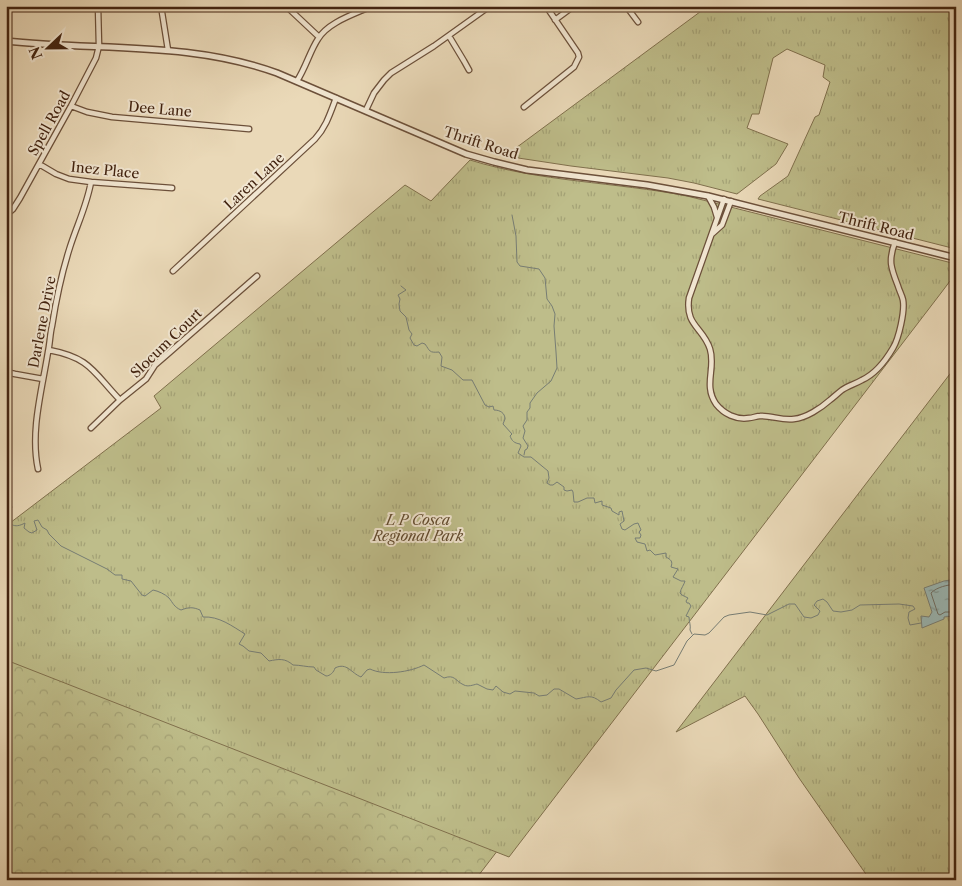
<svg xmlns="http://www.w3.org/2000/svg" width="962" height="886" viewBox="0 0 962 886" font-family="'Libre Caslon Text',serif">
  <style>
    .forest { fill: url(#forest-crowns); stroke: #80704d }
    .park { fill: url(#park-tufts); stroke: #80704d }
    .water { fill: url(#water-ripples); stroke: #777d74 }
    .lines { fill: none; stroke-linecap: round; stroke-linejoin: round }
    .shore { stroke: #6e6e64; stroke-width: 1 }
    .stream { stroke: #777d74; stroke-width: 1 }
    .minor-casing { stroke: #6c503a; stroke-width: 7 }
    .tertiary-casing { stroke: #6c503a; stroke-width: 8 }
    .minor { stroke: #f1e6d1; stroke-width: 4.5 }
    .tertiary { stroke: #f1e6d1; stroke-width: 5 }
    .labels { text-anchor: middle; stroke-width: 4; stroke-linejoin: round; paint-order: stroke }
    .street-label { font-size: 14px; fill: #422310; stroke: #f1e6d1 }
    .park-label { font-size: 14px; font-style: italic; fill: #614a2e; stroke: #f1e6d1 }
  </style>
  <defs>
    <pattern id="forest-crowns" width="20" height="18" patternUnits="userSpaceOnUse" patternTransform="scale(1.25)"><rect width="20" height="18" fill="#bebd8a"/><path d="M2 6a3 3 0 1 1 6 0M12 15a3 3 0 1 1 6 0" fill="none" stroke="#a4a276"/></pattern>
    <pattern id="park-tufts" width="24" height="20" patternUnits="userSpaceOnUse" patternTransform="scale(1.25)"><rect width="24" height="20" fill="#bebd8a"/><path d="M3 7l-1-3M5 7V3M7 7l1-3M15 17l-1-3M17 17v-4M19 17l1-3" fill="none" stroke="#a4a276"/></pattern>
    <pattern id="water-ripples" width="26" height="14" patternUnits="userSpaceOnUse" patternTransform="scale(1.25)"><rect width="26" height="14" fill="#9ab9b7"/><path d="M2 4q2-2 4 0t4 0M15 11q2-2 4 0t4 0" fill="none" stroke="#7f9693"/></pattern>
  </defs>
  <rect width="100%" height="100%" fill="#ead9b8"/>
  <filter id="stains"><feTurbulence type="fractalNoise" baseFrequency=".004" numOctaves="4"/><feColorMatrix values="0 0 0 0 .2 0 0 0 0 .09 0 0 0 0 .02 0 0 0 .5 -.17"/></filter>
  <radialGradient id="worn" r=".72"><stop offset=".6" stop-color="#630" stop-opacity="0"/><stop offset="1" stop-color="#630" stop-opacity=".3"/></radialGradient>
  <!-- forest -->
  <path class="forest" d="M6,643L498,850L475,880H6Z"/>
  <!-- park -->
  <path class="park" d="M708,6H956V249L758,199L760,196L788,176L815,117L819,115L830,82L823,77L825,65L787,49L773,58L759,114H752L747,128L788,144L776,164L737,194L694,183L668,178L571,166L505,156Z
    M470,160C540,182 615,182 687,196L956,264V273L941,293L509,857L6,660V526L161,408L154,396L405,185L431,201Z
    M956,366V880H870L799,778L758,714L745,696L676,732Z"/>
  <!-- water -->
  <path class="water" d="M956,579V616L944,617V619L922,628L921,616L929,617L932,612L924,588L944,581Z"/>
  <g class="lines">
    <!-- shore -->
    <path class="shore" d="M956,584C947,585 937,587 931,593L938,614L940,615L945,612H956"/>
    <!-- stream -->
    <path class="stream" d="M512,215L516,236L517,262L520,266L539,269L545,278L547,299L552,306L555,314L554,326L556,352L557,368L551,381L537,393L530,403V408L527,412V420L523,426L525,431L523,438L528,446L527,449L525,450L524,455
      M401,286L406,290L398,295L400,299L399,304L400,311L406,317L409,330L412,334L410,338L414,345L417,346L422,343L425,344C430,351 429,353 439,352L442,357L441,366L452,370L463,380H472L485,405L489,407L493,406L494,410C500,410 505,413 505,419L503,424L512,434L510,436C512,441 514,443 520,444L521,446L518,453L524,457H531L548,471L549,478L547,483L550,485H553L557,482L564,487V490L567,491L572,490L573,492L574,502H578L587,498H594L595,503L602,501V505L611,508L612,511L619,515V512L622,511L624,521L620,524L622,529L625,530L634,524L638,523L641,530L639,532L641,535L640,538H635L637,542L645,544L647,551L650,550L655,555L666,553V557C671,560 673,561 671,567L678,569L673,577L681,581H685C684,585 681,588 680,593L682,595L688,598L686,601L687,603H689L691,606L686,616L689,617C689,621 691,626 690,630L692,634
      M6,503L8,502L10,503L12,507L10,512L7,513C8,525 14,529 25,523L24,528L29,532L32,533L37,530L34,521L38,520L42,527L47,530L49,534L61,546L107,569L115,575H122V579L131,581L142,595L145,596L153,590C158,591 165,594 169,598C173,603 174,607 181,610C189,607 193,607 200,610L203,617C219,616 232,626 245,634L239,644L243,646L249,651L261,653L269,661C279,659 285,658 293,665C300,665 307,667 314,667L316,670L326,676C330,676 334,672 335,668C347,662 351,673 361,677L367,670L370,669C384,676 410,672 424,665L444,678C455,674 455,681 464,685C468,687 473,685 477,684L487,689L493,690L496,686L503,692L510,694L515,691L534,693L539,696L547,695L554,689H559L576,699C588,697 591,694 601,702L611,698L616,690L634,670L646,668L656,671L674,665L687,641L694,634L705,635L709,633L724,617L729,615L750,612L767,615L789,604H795L804,617L811,618L818,615L820,611L814,605L817,601L823,599L827,602L833,611L841,612L852,610L860,605L899,604L913,606L915,609L909,612L908,618L910,625L921,623"/>
    <!-- minor casing -->
    <g class="minor-casing">
      <path id="minor" d="M161,6L168,50
        M286,6L319,37
        M626,6L638,22
        M555,20L574,6
        M449,36L464,61L469,70
        M297,81C306,67 310,51 318,39C328,22 355,14 372,6
        M71,106L87,112L112,117L249,129
        M524,107L574,67L579,57L578,53L546,6
        M366,110L374,93L384,80L391,73L434,46L490,6
        M39,164L56,174L69,179L91,182L172,188
        M708,196L714,207L717,217
        M724,199L689,298C685,326 703,327 710,349C716,368 703,385 716,404C724,414 736,420 749,418C753,418 756,416 760,416C771,415 782,421 794,419C806,418 821,408 830,400C834,397 838,393 842,390C848,386 855,384 862,380C875,374 886,360 893,348C899,338 905,311 903,300C902,295 899,290 898,286C891,268 888,261 895,242
        M6,215L13,209L20,198L71,106L96,58L99,46L98,6
        M712,234L722,225L731,201
        M173,271L315,139C326,127 330,114 336,98
        M49,350C91,358 93,372 120,400
        M6,372L15,374L43,379
        M91,428L120,400L146,379L155,365L170,352L257,276
        M38,469C30,431 42,390 48,352C50,343 50,334 52,326C56,300 62,272 70,247C77,225 87,205 91,182"/>
    </g>
    <!-- tertiary casing -->
    <g class="tertiary-casing">
      <path id="tertiary" d="M6,41C98,51 189,41 277,73L466,154L494,162L527,170L647,185L708,196L956,258"/>
    </g>
    <!-- minor -->
    <use href="#minor" class="minor"/>
    <!-- tertiary -->
    <use href="#tertiary" class="tertiary"/>
  </g>
  <g class="labels">
    <!-- street labels -->
    <g class="street-label">
      <text transform="translate(160 109) rotate(5)" y="5">Dee Lane</text>
      <text transform="translate(49 123) rotate(-61)" y="5">Spell Road</text>
      <text transform="translate(481 143) rotate(18)" y="5">Thrift Road</text>
      <text transform="translate(105 170) rotate(6)" y="5">Inez Place</text>
      <text transform="translate(254 181) rotate(-43)" y="5">Laren Lane</text>
      <text transform="translate(876 226) rotate(14)" y="5">Thrift Road</text>
      <text transform="translate(42 322) rotate(-79)" y="5">Darlene Drive</text>
      <text transform="translate(166 343) rotate(-44)" y="5">Slocum Court</text>
    </g>
    <!-- park labels -->
    <g class="park-label">
      <text x="418" y="525">L P Cosca<tspan x="418" dy="16">Regional Park</tspan></text>
    </g>
  </g>
  <!-- margin -->
  <rect width="962" height="886" fill="none" stroke="#ead9b8" stroke-width="25"/>
  <rect x="8" y="8" width="947" height="871" fill="none" stroke="#422310" stroke-width="2.5"/>
  <rect x="12" y="12" width="937" height="861" fill="none" stroke="#422310"/>
  <!-- north arrow -->
  <g transform="translate(48 48) rotate(248)" stroke="#f1e6d1" stroke-width="4" paint-order="stroke">
  <path d="M0-4L9 19L0 12L-9 19Z" fill="#422310"/>
  <text y="-8" font-size="14" font-weight="bold" text-anchor="middle" fill="#422310">N</text>
  </g>
  <rect width="100%" height="100%" filter="url(#stains)"/>
  <rect width="100%" height="100%" fill="url(#worn)"/>
</svg>
